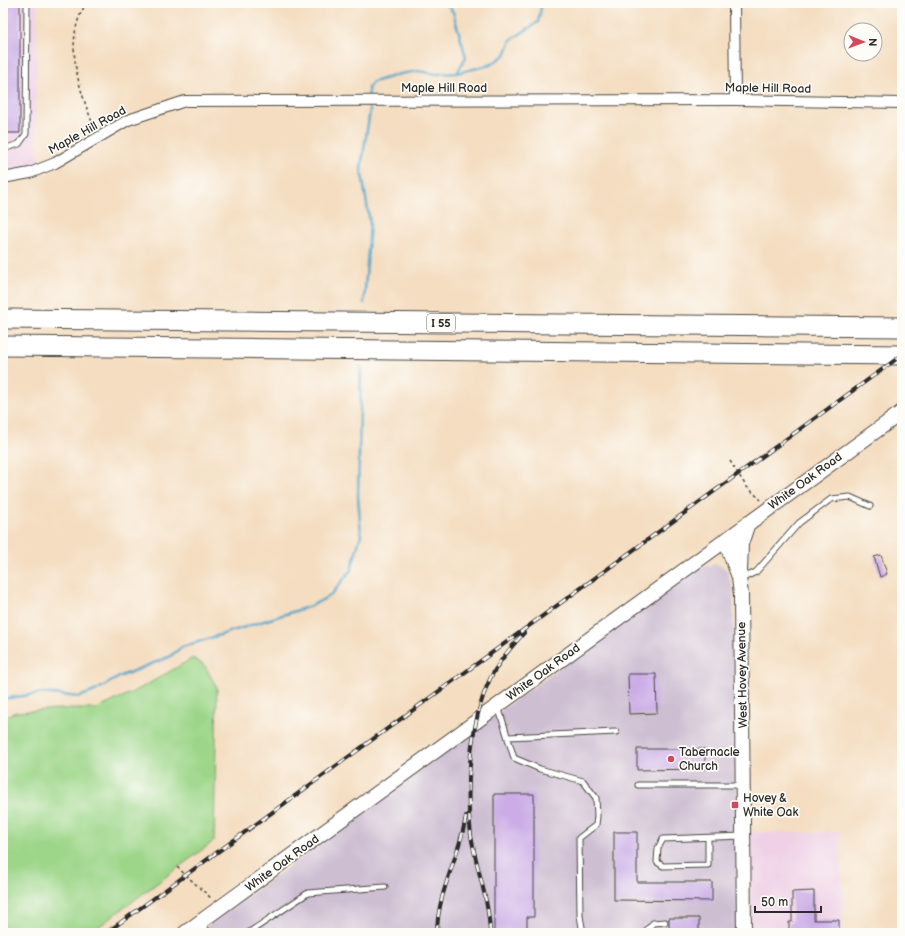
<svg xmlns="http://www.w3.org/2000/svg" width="905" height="936" viewBox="0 0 905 936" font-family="'Balsamiq Sans',sans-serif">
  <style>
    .built { fill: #efd0e6 }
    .industrial { fill: #cdbed2 }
    .green { fill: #9dd689; stroke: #64805a }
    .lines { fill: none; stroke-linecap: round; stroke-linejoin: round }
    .stream { stroke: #4fa5cb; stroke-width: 2.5 }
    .building { fill: #cbace6 }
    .lane-casing { stroke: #494641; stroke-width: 7 }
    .street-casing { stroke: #494641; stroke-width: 12 }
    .secondary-casing { stroke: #494641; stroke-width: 16 }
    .highway-casing { stroke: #494641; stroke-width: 21 }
    .path { stroke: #494641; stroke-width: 1.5; stroke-dasharray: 3 3; stroke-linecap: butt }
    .lane { stroke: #fff; stroke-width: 5 }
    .street { stroke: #fff; stroke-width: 10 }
    .secondary { stroke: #fff; stroke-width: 14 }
    .highway { stroke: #fff; stroke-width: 19 }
    .rail-casing { stroke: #2b2b2b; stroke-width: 4 }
    .rail { stroke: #fdfcf7; stroke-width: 2.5; stroke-dasharray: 8; stroke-linecap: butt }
    .poi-dot { fill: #d1495b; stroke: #fdfcf7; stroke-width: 1.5 }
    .labels { text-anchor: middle; stroke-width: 3.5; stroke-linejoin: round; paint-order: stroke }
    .shield { fill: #fdfcf7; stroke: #6a6a68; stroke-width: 1 }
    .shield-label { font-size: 11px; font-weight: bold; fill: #2b2b2b }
    .street-label { font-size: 12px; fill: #2b2b2b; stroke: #fdfcf7 }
    .poi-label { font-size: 12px; fill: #2b2b2b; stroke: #fdfcf7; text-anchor: start }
  </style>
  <rect width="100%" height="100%" fill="#fdfcf7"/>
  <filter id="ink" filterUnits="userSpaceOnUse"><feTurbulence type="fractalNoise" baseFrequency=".025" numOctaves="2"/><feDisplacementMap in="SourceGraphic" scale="8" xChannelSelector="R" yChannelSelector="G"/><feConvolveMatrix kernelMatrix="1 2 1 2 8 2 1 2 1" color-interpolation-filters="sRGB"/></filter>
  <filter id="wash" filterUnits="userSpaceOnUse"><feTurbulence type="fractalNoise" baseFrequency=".012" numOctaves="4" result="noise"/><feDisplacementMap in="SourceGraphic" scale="16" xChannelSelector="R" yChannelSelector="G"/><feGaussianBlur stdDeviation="0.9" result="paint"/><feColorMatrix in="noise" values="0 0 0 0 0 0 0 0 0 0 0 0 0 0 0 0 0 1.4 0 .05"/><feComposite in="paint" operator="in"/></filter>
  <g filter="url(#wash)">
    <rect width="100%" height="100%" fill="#f4ddc0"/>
    <!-- built -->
    <path class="built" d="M3,3H37L36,137L40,164L3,173Z
      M750,832H840L844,933H751Z"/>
    <!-- industrial -->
    <path class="industrial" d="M717,564L726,569L733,588L739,933H198L696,568Z"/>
    <!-- green -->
    <path class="green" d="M193,658L205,666L217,688L214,841L90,933H3V717L16,712L59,709H97L141,688Z"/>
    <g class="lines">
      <!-- stream -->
      <path class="stream" d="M446,3L453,12L466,57L457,73
        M369,99L368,88L373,82L400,74L418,71L436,74L457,73L490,65L505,55L511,40L538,22L542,3
        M364,303L370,223L361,168L370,111L369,104
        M3,699L43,693L79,697L95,691L121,676L169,657L182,647L311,606L331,595L351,570L361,535L358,496L361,367"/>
    </g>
    <g id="blocks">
      <!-- building -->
      <path class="building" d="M3,3H20V133H3Z
        M881,555L887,574L880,577L874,557Z
        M628,674H656L657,713L629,714Z
        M637,749H705V769L637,770Z
        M494,794H534V917H527V933H494Z
        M614,832H637V882H712V901L614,900Z
        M814,891V920H839V933H789V922H792V892Z
        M669,918H699V931H669Z"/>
    </g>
  </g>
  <g filter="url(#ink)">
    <use href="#blocks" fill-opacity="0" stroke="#494641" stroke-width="1"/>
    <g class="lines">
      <!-- lane casing -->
      <g class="lane-casing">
        <path id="lane" d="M3,149L19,144L26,134L27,3
          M741,579L756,572L799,523L831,499L850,497L870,506
          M498,706L514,758L540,769L583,781L596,798L597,816L596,825L579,838L580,916L583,933
          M508,737L616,732
          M638,785H741
          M708,838V865L663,866L657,862L658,848L663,839L743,836
          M248,933L308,893L385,887
          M644,933L653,923L665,922"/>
      </g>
      <!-- street casing -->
      <g class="street-casing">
        <path id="street" d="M734,3L735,100
          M3,178L30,173L55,163L128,120L185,101L735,100L902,103
          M198,924L206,933"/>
      </g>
      <!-- secondary casing -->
      <g class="secondary-casing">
        <path id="secondary" d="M725,540L739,577L741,595L744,933
          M740,572L741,544L748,523
          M185,933L902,412"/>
      </g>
      <!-- highway casing -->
      <g class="highway-casing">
        <path id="highway" d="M3,319L902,327
          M3,346L902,355"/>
      </g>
      <!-- path -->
      <path class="path" d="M87,3C61,38 80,93 95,129
        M730,461L746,486L761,500
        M177,867L212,899"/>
      <!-- lane -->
      <use href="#lane" class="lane"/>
      <!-- street -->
      <use href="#street" class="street"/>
      <!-- secondary -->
      <use href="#secondary" class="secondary"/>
      <!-- highway -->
      <use href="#highway" class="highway"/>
      <!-- rail casing -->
      <g class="rail-casing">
        <path id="rail" d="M106,933L902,355
          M437,933C437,892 460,856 466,816
          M490,933C489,899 476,868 471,835C465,789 470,722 490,679C498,662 511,647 524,633"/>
      </g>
      <!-- rail -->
      <use href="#rail" class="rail"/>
    </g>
  </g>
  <!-- markers -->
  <g class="poi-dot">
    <circle cx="671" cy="759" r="4"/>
    <rect x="731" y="801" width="8" height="8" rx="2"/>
  </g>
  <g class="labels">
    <!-- shield labels -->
    <rect class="shield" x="427" y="314" width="28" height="18" rx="3"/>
    <g class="shield-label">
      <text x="441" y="327">I 55</text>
    </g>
    <!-- street labels -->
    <g class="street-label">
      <text x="444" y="92">Maple Hill Road</text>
      <text transform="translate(768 88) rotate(1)" y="4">Maple Hill Road</text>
      <text transform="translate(87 130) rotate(-29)" y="4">Maple Hill Road</text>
      <text transform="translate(805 481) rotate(-36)" y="4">White Oak Road</text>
      <text transform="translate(543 672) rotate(-36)" y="4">White Oak Road</text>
      <text transform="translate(742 675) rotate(-91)" y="4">West Hovey Avenue</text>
      <text transform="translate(282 863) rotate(-36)" y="4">White Oak Road</text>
    </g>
    <!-- poi labels -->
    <g class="poi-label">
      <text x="679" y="756">Tabernacle<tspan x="679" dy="14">Church</tspan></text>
      <text x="743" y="802">Hovey &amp;<tspan x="743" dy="14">White Oak</tspan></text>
    </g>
  </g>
  <!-- margin -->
  <rect width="905" height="936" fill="none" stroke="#fdfcf7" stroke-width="16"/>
  <!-- north arrow -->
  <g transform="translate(863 42) rotate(91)"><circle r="19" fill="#fdfcf7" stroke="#a9a8a5"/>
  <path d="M0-3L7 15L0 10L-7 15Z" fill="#d1495b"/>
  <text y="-6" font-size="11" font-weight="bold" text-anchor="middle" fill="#2b2b2b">N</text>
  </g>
  <!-- scale -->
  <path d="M755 906v6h66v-6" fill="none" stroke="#2b2b2b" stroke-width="2"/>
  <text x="761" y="906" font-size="12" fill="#2b2b2b" stroke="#fdfcf7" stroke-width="3" paint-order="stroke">50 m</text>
</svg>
